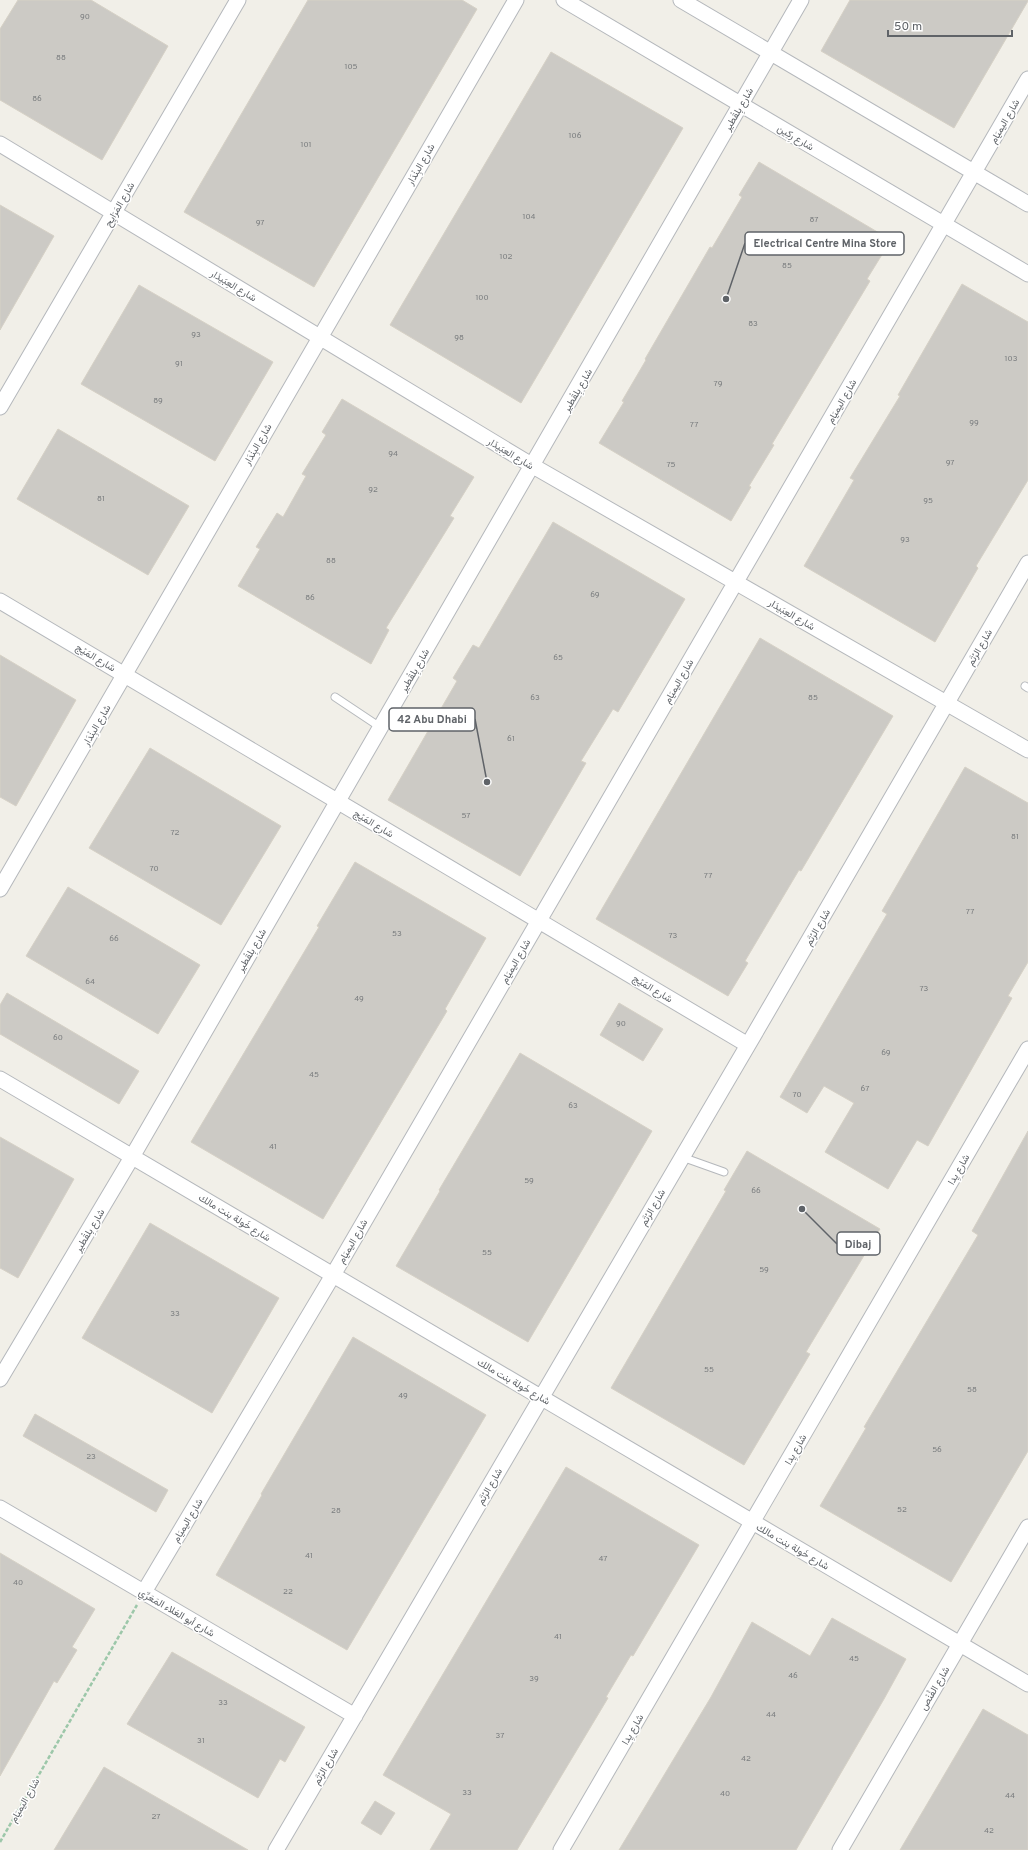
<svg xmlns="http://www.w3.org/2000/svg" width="1028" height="1850" viewBox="0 0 1028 1850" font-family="Overpass,Vazirmatn,sans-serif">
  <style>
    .building { fill: #cccac5; stroke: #d6d1c6 }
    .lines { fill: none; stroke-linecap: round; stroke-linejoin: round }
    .lane-casing { stroke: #b5b8bc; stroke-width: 9 }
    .street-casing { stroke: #b5b8bc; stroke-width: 17 }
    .path { stroke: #9cc7a9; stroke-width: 2.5; stroke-dasharray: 4 2; stroke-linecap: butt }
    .lane { stroke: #fff; stroke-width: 7 }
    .street { stroke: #fff; stroke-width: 15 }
    .labels { text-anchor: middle; stroke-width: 3; stroke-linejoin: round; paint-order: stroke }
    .number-label { font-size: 8px; fill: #7a7d7f }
    .street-label { font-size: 10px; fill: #5f6368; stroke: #fff }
    .leader { fill: none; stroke: #5f6368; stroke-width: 1.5 }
    .callout-dot { fill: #5f6368; stroke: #fff; stroke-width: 1.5 }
    .callout { fill: #fff; stroke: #5f6368; stroke-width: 1.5 }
    .callout-label { font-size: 11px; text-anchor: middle; font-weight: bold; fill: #5f6368 }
  </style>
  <rect width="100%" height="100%" fill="#f1efe8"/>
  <!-- building -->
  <path class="building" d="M18,0H91L168,46L102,160L0,100V29Z
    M308,0H462L477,9L314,287L184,212Z
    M850,0H1028V1L954,128L821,51Z
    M551,52L683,128L521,403L390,325Z
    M759,162L891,240L867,279L870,281L772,444L774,445L749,486L751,487L731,521L599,443L624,402L622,401L646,360L645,359L710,247L712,248L742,197L739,195Z
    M0,205L54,236L0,330Z
    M962,284L1028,322V480L976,566L978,568L935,642L804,566L854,480L850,478L900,396L898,395Z
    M139,285L273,362L215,461L81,384Z
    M342,399L474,477L450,516L454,518L386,628L389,630L371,664L238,586L260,549L256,547L277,513L283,517L306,476L302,474L326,435L322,432Z
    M58,429L189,506L148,575L17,499Z
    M553,522L685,599L618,712L613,709L581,761L586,763L520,876L388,800L457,681L453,678L473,645L479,648Z
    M760,638L893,716L801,871L799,870L745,961L748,963L728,996L596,919Z
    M0,655L76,700L16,806L0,797Z
    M150,748L281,826L221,925L89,848Z
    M965,767L1028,803V962L1008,996L1012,998L928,1146L917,1140L888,1189L825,1152L854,1103L824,1086L807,1113L780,1097L887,914L882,911Z
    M355,862L486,938L445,1009L447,1011L323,1219L191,1142L319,927L317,926Z
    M68,887L200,965L158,1034L26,956Z
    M7,993L139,1071L119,1104L0,1034V1005Z
    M619,1003L663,1029L643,1061L600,1035Z
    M520,1053L652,1131L528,1342L396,1266L440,1191L439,1190Z
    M1028,1131V1451L951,1582L820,1506L866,1428L864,1427L978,1235L972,1231Z
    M0,1137L74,1179L18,1278L0,1268Z
    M747,1151L880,1229L806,1352L810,1354L744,1465L611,1388L726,1191L724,1190Z
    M150,1223L279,1298L212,1413L82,1338Z
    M353,1337L486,1415L347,1650L216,1575L262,1495L261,1494Z
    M35,1414L168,1490L156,1512L23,1436Z
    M566,1467L699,1545L633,1656L631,1655L606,1697L608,1698L517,1850H430L451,1814L383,1775Z
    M0,1553L95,1609L72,1647L77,1650L57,1683L54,1681L0,1776Z
    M832,1618L906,1659L884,1699L796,1850H619L711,1697L752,1622L810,1656Z
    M172,1652L305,1727L285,1762L280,1759L258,1798L127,1724Z
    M983,1709L1028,1735V1850H900Z
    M104,1767L248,1850H54Z
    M375,1801L395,1813L381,1835L361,1823Z"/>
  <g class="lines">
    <!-- lane casing -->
    <g class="lane-casing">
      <path id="lane" d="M1025,686L1028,688
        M335,697L380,727
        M682,1157L724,1172"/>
    </g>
    <!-- street casing -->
    <g class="street-casing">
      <path id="street" d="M564,0L1028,274
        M681,0L1028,204
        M0,144L533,466L1028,750
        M0,407L238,0
        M0,601L748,1045
        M0,889C173,593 343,296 516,0
        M0,1079L1028,1684
        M0,1379L132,1157L801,0
        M0,1508L355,1716
        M144,1592L333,1275L1028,79
        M276,1850L748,1045L1028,563
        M561,1850L1028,1049
        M840,1850L1028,1527"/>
    </g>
    <!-- path -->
    <path class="path" d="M0,1842L137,1605"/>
    <!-- lane -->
    <use href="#lane" class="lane"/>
    <!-- street -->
    <use href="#street" class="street"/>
  </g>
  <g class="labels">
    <!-- number labels -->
    <g class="number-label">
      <text x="85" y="19">90</text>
      <text x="61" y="60">88</text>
      <text x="351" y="69">105</text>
      <text x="37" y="101">86</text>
      <text x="575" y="138">106</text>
      <text x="306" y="147">101</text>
      <text x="529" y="219">104</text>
      <text x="814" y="222">87</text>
      <text x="260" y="225">97</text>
      <text x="506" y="259">102</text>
      <text x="787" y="268">85</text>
      <text x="482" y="300">100</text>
      <text x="753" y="326">83</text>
      <text x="196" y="337">93</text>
      <text x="459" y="340">98</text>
      <text x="1011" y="361">103</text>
      <text x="179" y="366">91</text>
      <text x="718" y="386">79</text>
      <text x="158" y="403">89</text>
      <text x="974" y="425">99</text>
      <text x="694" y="427">77</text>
      <text x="393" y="456">94</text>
      <text x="950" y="465">97</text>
      <text x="671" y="467">75</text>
      <text x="373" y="492">92</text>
      <text x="101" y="501">81</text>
      <text x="928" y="503">95</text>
      <text x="905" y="542">93</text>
      <text x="331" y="563">88</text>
      <text x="595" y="597">69</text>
      <text x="310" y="600">86</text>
      <text x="558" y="660">65</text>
      <text x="535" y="700">63</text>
      <text x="813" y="700">85</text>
      <text x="511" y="741">61</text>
      <text x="466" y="818">57</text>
      <text x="175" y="835">72</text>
      <text x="1015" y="839">81</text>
      <text x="154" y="871">70</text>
      <text x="708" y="878">77</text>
      <text x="970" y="914">77</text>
      <text x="397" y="936">53</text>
      <text x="673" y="938">73</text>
      <text x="114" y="941">66</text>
      <text x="90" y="984">64</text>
      <text x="924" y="991">73</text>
      <text x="359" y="1001">49</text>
      <text x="621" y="1026">90</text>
      <text x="58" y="1040">60</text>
      <text x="886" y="1055">69</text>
      <text x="314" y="1077">45</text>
      <text x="865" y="1091">67</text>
      <text x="797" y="1097">70</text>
      <text x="573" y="1108">63</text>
      <text x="273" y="1149">41</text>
      <text x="529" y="1183">59</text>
      <text x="756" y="1193">66</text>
      <text x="487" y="1255">55</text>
      <text x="764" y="1272">59</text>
      <text x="175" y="1316">33</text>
      <text x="709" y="1372">55</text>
      <text x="972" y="1392">58</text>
      <text x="403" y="1398">49</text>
      <text x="937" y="1452">56</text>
      <text x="91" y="1459">23</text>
      <text x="902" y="1512">52</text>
      <text x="336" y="1513">28</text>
      <text x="309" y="1558">41</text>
      <text x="603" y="1561">47</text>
      <text x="18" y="1585">40</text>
      <text x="288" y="1594">22</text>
      <text x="558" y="1639">41</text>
      <text x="854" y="1661">45</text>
      <text x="793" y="1678">46</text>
      <text x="534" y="1681">39</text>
      <text x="223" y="1705">33</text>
      <text x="771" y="1717">44</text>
      <text x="500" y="1738">37</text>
      <text x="201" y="1743">31</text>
      <text x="746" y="1761">42</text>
      <text x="467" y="1795">33</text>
      <text x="725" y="1796">40</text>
      <text x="1010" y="1798">44</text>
      <text x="156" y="1819">27</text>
      <text x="989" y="1833">42</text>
    </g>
    <!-- street labels -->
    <g class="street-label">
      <text transform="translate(738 109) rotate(-60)" y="4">شارع بِلقْطير</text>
      <text transform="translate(1004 121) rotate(-60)" y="4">شارع اليميَام</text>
      <text transform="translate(796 137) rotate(31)" y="4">شارع رِكِين</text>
      <text transform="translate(420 164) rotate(-60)" y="4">شارع البِنْدَار</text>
      <text transform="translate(119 204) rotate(-60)" y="4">شارع المَرَايِح</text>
      <text transform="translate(234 285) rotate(31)" y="4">شارع العِبَيدَار</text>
      <text transform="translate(577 390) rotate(-60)" y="4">شارع بِلقْطير</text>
      <text transform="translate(841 401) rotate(-60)" y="4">شارع اليميَام</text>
      <text transform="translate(257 444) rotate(-60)" y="4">شارع البِنْدَار</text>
      <text transform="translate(511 453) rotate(31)" y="4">شارع العِبَيدَار</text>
      <text transform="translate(792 614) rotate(30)" y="4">شارع العِبَيدَار</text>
      <text transform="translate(979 647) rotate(-60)" y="4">شارع الرُتَم</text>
      <text transform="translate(96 657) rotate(31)" y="4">شارع المَيْج</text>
      <text transform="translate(414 670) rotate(-60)" y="4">شارع بِلقْطير</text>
      <text transform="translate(678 681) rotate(-60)" y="4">شارع اليميَام</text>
      <text transform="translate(96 725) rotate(-60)" y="4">شارع البِنْدَار</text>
      <text transform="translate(374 823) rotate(31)" y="4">شارع المَيْج</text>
      <text transform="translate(817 927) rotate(-60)" y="4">شارع الرُتَم</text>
      <text transform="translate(251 950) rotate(-60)" y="4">شارع بِلقْطير</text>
      <text transform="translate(515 961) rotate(-60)" y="4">شارع اليميَام</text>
      <text transform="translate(653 988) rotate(31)" y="4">شارع المَيْج</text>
      <text transform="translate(958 1169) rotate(-60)" y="4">شارع يِدا</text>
      <text transform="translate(652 1207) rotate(-60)" y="4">شارع الرُتَم</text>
      <text transform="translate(235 1217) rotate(31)" y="4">شارع خَولة بنت مالك</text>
      <text transform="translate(89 1230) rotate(-59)" y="4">شارع بِلقْطير</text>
      <text transform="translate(352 1241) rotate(-60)" y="4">شارع اليميَام</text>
      <text transform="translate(514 1381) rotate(30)" y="4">شارع خَولة بنت مالك</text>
      <text transform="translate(795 1449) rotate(-60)" y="4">شارع يِدا</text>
      <text transform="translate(489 1486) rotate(-60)" y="4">شارع الرُتَم</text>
      <text transform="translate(187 1520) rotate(-59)" y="4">شارع اليميَام</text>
      <text transform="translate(793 1546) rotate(30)" y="4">شارع خَولة بنت مالك</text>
      <text transform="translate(177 1612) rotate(30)" y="4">شارع أبو العَلاء المَعَرِّي</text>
      <text transform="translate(934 1688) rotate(-60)" y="4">شارع الفُنْص</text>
      <text transform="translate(632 1729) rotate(-60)" y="4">شارع يِدا</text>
      <text transform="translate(325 1766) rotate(-60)" y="4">شارع الرُتَم</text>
      <text transform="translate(24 1800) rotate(-60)" y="4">شارع اليميَام</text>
    </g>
  </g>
  <!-- callouts -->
  <path class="leader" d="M726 299L745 243M487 782L475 719M802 1209L837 1244"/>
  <g class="callout-dot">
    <circle cx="726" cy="299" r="4"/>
    <circle cx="487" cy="782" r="4"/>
    <circle cx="802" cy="1209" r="4"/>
  </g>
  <g class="callout">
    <rect x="745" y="232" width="159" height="23" rx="4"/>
    <rect x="389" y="708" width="86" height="23" rx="4"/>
    <rect x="837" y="1232" width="43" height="23" rx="4"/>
  </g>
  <g class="callout-label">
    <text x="825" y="247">Electrical Centre Mina Store</text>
    <text x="432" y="723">42 Abu Dhabi</text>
    <text x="858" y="1248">Dibaj</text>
  </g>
  <!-- scale -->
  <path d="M888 30v6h124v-6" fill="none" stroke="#5f6368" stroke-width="2"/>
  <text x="894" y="30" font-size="12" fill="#5f6368" stroke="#ffffff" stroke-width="3" paint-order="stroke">50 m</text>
</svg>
